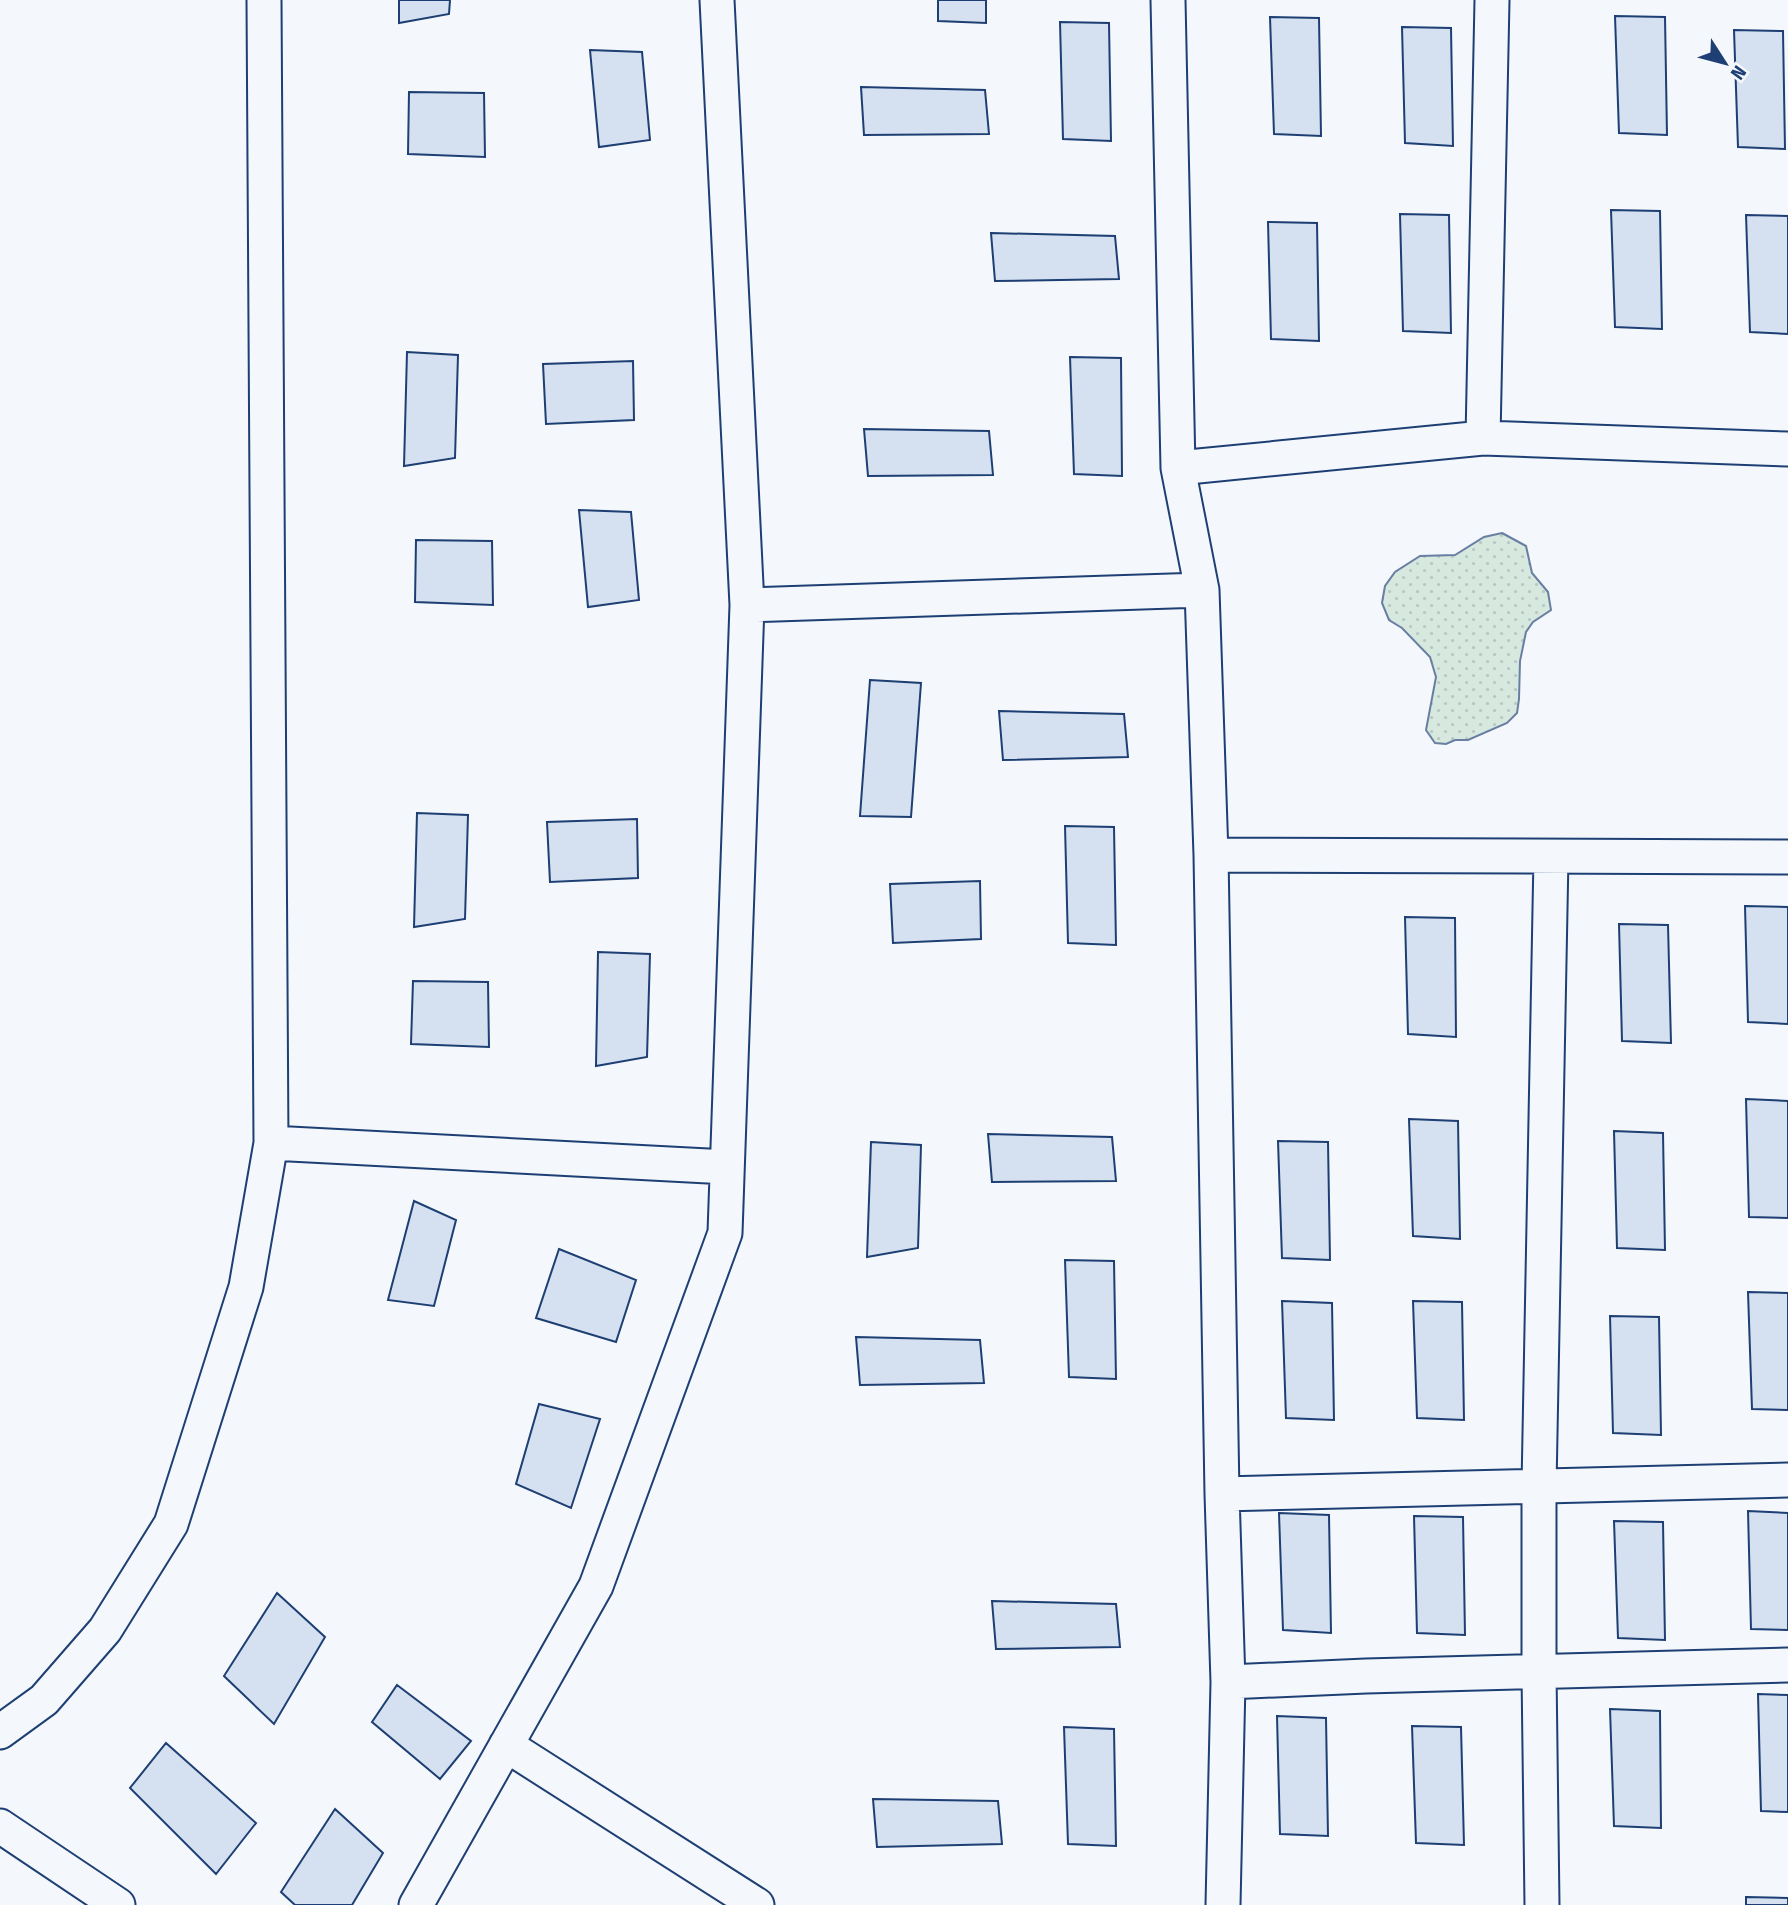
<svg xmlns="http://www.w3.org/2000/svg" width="1788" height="1905" viewBox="0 0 1788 1905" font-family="'Fira Sans Condensed',sans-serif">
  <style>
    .grass { fill: url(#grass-dots); stroke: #687fa3; stroke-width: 2 }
    .building { fill: #d5e0f0; stroke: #1d3f73; stroke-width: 2 }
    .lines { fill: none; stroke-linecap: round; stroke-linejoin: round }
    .minor-casing { stroke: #1d3f73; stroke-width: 37 }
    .minor { stroke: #f4f7fb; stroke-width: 33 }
  </style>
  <defs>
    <pattern id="grass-dots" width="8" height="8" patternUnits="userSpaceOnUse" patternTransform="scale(1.75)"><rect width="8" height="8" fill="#d7e8df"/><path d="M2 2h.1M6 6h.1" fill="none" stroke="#b8c8c3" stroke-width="1.8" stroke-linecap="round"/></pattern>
  </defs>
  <rect width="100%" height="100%" fill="#f4f7fb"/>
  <!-- grass -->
  <path class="grass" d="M1502,533L1526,546L1532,573L1548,592L1551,610L1533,622L1526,632L1520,661L1519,699L1517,713L1507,723L1468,740H1455L1446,744L1435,743L1426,730L1436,677L1430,657L1402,628L1389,620L1382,603L1385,586L1395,572L1420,556L1455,555L1484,537Z"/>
  <!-- building -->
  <path class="building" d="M399,0H450L449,14L399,23Z
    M938,0H986V23L938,21Z
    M1615,16L1665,17L1667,135L1619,133Z
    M1270,17L1319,18L1321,136L1274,134Z
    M1060,22L1109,23L1111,141L1063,139Z
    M1402,27L1451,28L1453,146L1405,143Z
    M1734,30L1783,31L1785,149L1738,147Z
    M590,50L642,52L650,140L599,147Z
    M861,87L985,90L989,134L864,135Z
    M409,92L484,93L485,157L408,154Z
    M1611,210L1660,211L1662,329L1615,327Z
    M1400,214L1449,215L1451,333L1403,331Z
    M1746,215L1788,216V334L1750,332Z
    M1268,222L1317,223L1319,341L1271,339Z
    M991,233L1115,236L1119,279L995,281Z
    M407,352L458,355L455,458L404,466Z
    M1070,357L1121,358L1122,476L1074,474Z
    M633,361L634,420L546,424L543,364Z
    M864,429L989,431L993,475L868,476Z
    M579,510L631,512L639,600L588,607Z
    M416,540L492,541L493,605L415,602Z
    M870,680L921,683L911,817L860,816Z
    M999,711L1124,714L1128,757L1003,760Z
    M417,813L468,815L465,919L414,927Z
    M637,819L638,878L550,882L547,822Z
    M1065,826L1114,827L1116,945L1068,943Z
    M980,881L981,939L893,943L890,884Z
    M1745,906L1788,907V1024L1748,1022Z
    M1405,917L1455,918L1456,1037L1408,1034Z
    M1619,924L1668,925L1671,1043L1622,1041Z
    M598,952L650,954L647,1057L596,1066Z
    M413,981L488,982L489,1047L411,1044Z
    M1746,1099L1788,1101V1218L1749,1217Z
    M1409,1119L1458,1121L1460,1239L1413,1236Z
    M1614,1131L1663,1133L1665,1250L1617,1248Z
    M988,1134L1112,1137L1116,1181L992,1182Z
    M1278,1141L1328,1142L1330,1260L1282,1258Z
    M871,1142L921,1145L918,1248L867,1257Z
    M414,1201L456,1220L434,1306L388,1300Z
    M559,1249L636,1280L616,1342L536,1318Z
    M1065,1260L1114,1261L1116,1379L1069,1377Z
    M1748,1292L1788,1293V1410L1752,1409Z
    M1282,1301L1332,1303L1334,1420L1286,1418Z
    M1413,1301L1462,1302L1464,1420L1417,1418Z
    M1610,1316L1659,1317L1661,1435L1613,1433Z
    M856,1337L980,1340L984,1383L860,1385Z
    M539,1404L600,1419L571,1508L516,1484Z
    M1748,1511L1788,1513V1630L1751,1629Z
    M1279,1513L1329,1515L1331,1633L1283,1630Z
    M1414,1516L1463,1517L1465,1635L1417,1633Z
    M1614,1521L1663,1522L1665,1640L1618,1638Z
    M277,1593L325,1637L274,1724L224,1676Z
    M992,1601L1116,1604L1120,1647L996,1649Z
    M397,1685L471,1741L440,1779L372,1722Z
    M1758,1694L1788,1695V1812L1761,1811Z
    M1610,1709L1660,1711L1661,1828L1614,1826Z
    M1277,1716L1326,1718L1328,1836L1280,1834Z
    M1412,1726L1461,1727L1464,1845L1416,1843Z
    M1064,1727L1114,1729L1116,1846L1068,1844Z
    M166,1743L256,1823L216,1874L130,1788Z
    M873,1799L998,1801L1002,1844L877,1847Z
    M335,1809L383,1853L352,1905H295L281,1892Z
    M1746,1897L1788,1898V1905H1746Z"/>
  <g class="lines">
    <!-- minor casing -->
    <g class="minor-casing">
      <path id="minor" d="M1168,0L1178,468
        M1483,438L1492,0
        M1202,590L1211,855L1222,1494L1228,1682L1223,1905
        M747,605L1202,590L1178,468L1483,438L1788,449
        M1211,855L1788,857
        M271,1143L727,1167
        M1222,1494L1788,1480
        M1228,1682L1366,1676L1788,1665
        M0,1732L44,1700L105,1630L171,1524L246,1287L271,1143L264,0
        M506,1745L757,1905
        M0,1826L118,1905
        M416,1905L596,1586L725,1233L747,605L717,0
        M1542,1905L1539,1672V1486L1551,857"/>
    </g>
    <!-- minor -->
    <use href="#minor" class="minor"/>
  </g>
  <!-- north arrow -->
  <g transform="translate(1725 63) rotate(126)" stroke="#f4f7fb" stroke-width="5" paint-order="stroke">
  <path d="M0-5L12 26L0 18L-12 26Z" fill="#1d3f73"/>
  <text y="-10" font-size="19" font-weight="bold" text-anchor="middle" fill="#1d3f73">N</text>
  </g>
</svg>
